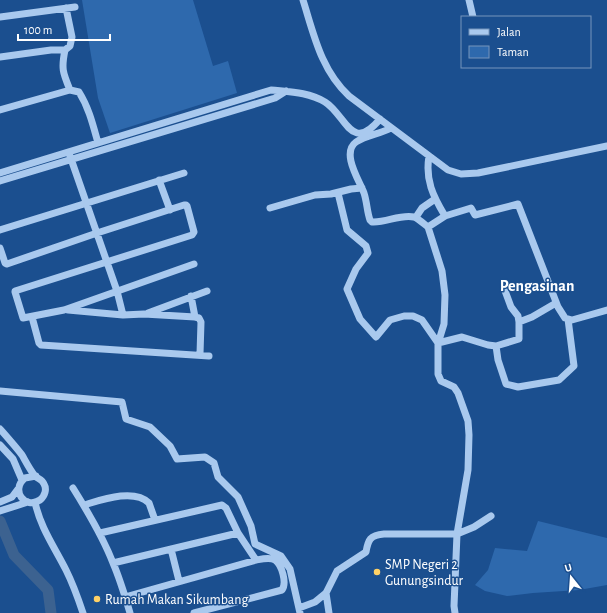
<svg xmlns="http://www.w3.org/2000/svg" width="607" height="613" viewBox="0 0 607 613" font-family="'Alegreya Sans',sans-serif">
  <style>
    .green { fill: #2e69ad }
    .lines { fill: none; stroke-linecap: round; stroke-linejoin: round }
    .river { stroke: #3c6290; stroke-width: 11 }
    .minor { stroke: #a9c9ee; stroke-width: 7 }
    .poi-dot { fill: #ffd166; stroke: #1b4f8f; stroke-width: 1.5 }
    .labels { text-anchor: middle; stroke-width: 3; stroke-linejoin: round; paint-order: stroke }
    .poi-label { font-size: 14px; fill: #fff; stroke: #1b4f8f; text-anchor: start }
    .quarter-label { font-size: 16px; font-weight: bold; fill: #fff; stroke: #1b4f8f }
  </style>
  <rect width="100%" height="100%" fill="#1b4f8f"/>
  <!-- green -->
  <path class="green" d="M82,0H193L213,66L228,61L237,93L110,133L98,98Z
    M538,521L607,538V585L579,590L533,593L507,596L485,591L475,585L488,570L495,548L527,551Z"/>
  <g class="lines">
    <!-- river -->
    <path class="river" d="M0,521L14,555L48,590L51,613"/>
    <!-- minor -->
    <path class="minor" d="M303,0C314,35 321,70 349,96L448,170L461,174L478,173L607,146
      M469,0L473,17
      M0,17L75,7
      M0,57L51,50H65L70,46L72,37L66,8
      M70,90L79,92C89,108 93,125 98,143
      M0,110L70,90C63,73 61,69 65,50
      M391,128C380,134 366,135 356,142C341,153 359,180 364,193C367,202 367,212 370,220L372,222C386,223 400,214 414,217C419,219 424,224 428,227
      M70,156L117,291L123,315
      M429,156C425,180 433,196 445,216
      M0,173L271,90C290,92 308,92 325,102C346,115 351,154 380,119
      M159,180L170,210
      M0,181L275,98L286,91
      M338,193L347,230L366,246L368,253L356,269L347,289L360,319L376,337L390,320L404,316H413L422,320L438,343L462,337L488,345L496,346L519,339V322L532,317L556,303
      M270,208L315,195L331,194L351,189L362,188
      M416,217L422,208L435,199
      M0,230L184,173
      M0,248L5,263L7,264L97,233L184,205H186L187,206L194,232L192,235L15,291V292L23,318L64,310L194,264
      M504,288L511,307L518,316L519,322
      M191,296L195,317
      M68,310L123,315L144,314L195,317L199,318L201,322L200,354
      M148,313L207,291
      M32,317L39,343L41,345L209,356
      M496,346L498,360L506,384L518,387L559,380L574,366L568,319
      M0,391L122,402L126,419L150,427L170,446L177,459L205,457L214,463L218,477L238,497L251,526L255,544L281,556L290,569L300,613
      M0,429C7,437 15,446 22,455C26,462 30,470 35,476C38,479 42,479 44,484C47,489 45,496 40,500C25,510 10,490 25,478L36,476
      M0,445L13,459L22,480
      M73,488C88,512 103,537 113,563C120,579 125,596 130,613
      M0,502L12,497L18,489
      M35,502C40,527 55,548 66,570C73,584 78,598 83,613
      M84,505C101,500 134,488 149,503L155,520
      M0,511L28,502
      M100,533L222,505L226,508L238,533L256,560
      M171,549L179,581
      M113,563L238,533
      M326,593L329,613
      M125,597L256,560C262,559 270,557 275,560C282,565 287,583 282,590L194,613
      M299,608L315,602L326,593L337,571L366,552C368,540 370,535 384,534H457L474,527L491,516
      M455,613L454,606L457,534L468,470L469,435L468,421L458,393L454,387L441,381L438,374V343L440,337L444,324L445,295L442,271L428,227L445,216L471,208L475,215L518,204L558,307L565,318L572,320L607,310"/>
  </g>
  <!-- markers -->
  <g class="poi-dot">
    <circle cx="377" cy="572" r="4"/>
    <circle cx="97" cy="599" r="4"/>
  </g>
  <g class="labels">
    <!-- poi labels -->
    <g class="poi-label">
      <text x="385" y="569">SMP Negeri 2<tspan x="385" dy="16">Gunungsindur</tspan></text>
      <text x="105" y="604">Rumah Makan Sikumbang</text>
    </g>
    <!-- quarter labels -->
    <g class="quarter-label">
      <text x="537" y="291">Pengasinan</text>
    </g>
  </g>
  <!-- legend -->
  <rect x="461" y="16" width="130" height="52" fill="#1b4f8f" stroke="#7695bc"/>
  <rect x="469" y="29" width="20" height="6" fill="#a9c9ee" stroke="#7695bc"/>
  <text x="497" y="36" font-size="12" fill="#ffffff">Jalan</text>
  <rect x="469" y="46" width="20" height="12" fill="#2e69ad" stroke="#7695bc"/>
  <text x="497" y="56" font-size="12" fill="#ffffff">Taman</text>
  <!-- north arrow -->
  <g transform="translate(571 577) rotate(343)" stroke="#1b4f8f" stroke-width="3" paint-order="stroke">
  <path d="M0-3L7 15L0 10L-7 15Z" fill="#ffffff"/>
  <text y="-6" font-size="11" font-weight="bold" text-anchor="middle" fill="#ffffff">U</text>
  </g>
  <!-- scale -->
  <path d="M18 34v6h92v-6" fill="none" stroke="#ffffff" stroke-width="2"/>
  <text x="24" y="34" font-size="12" fill="#ffffff" stroke="#1b4f8f" stroke-width="3" paint-order="stroke">100 m</text>
</svg>
